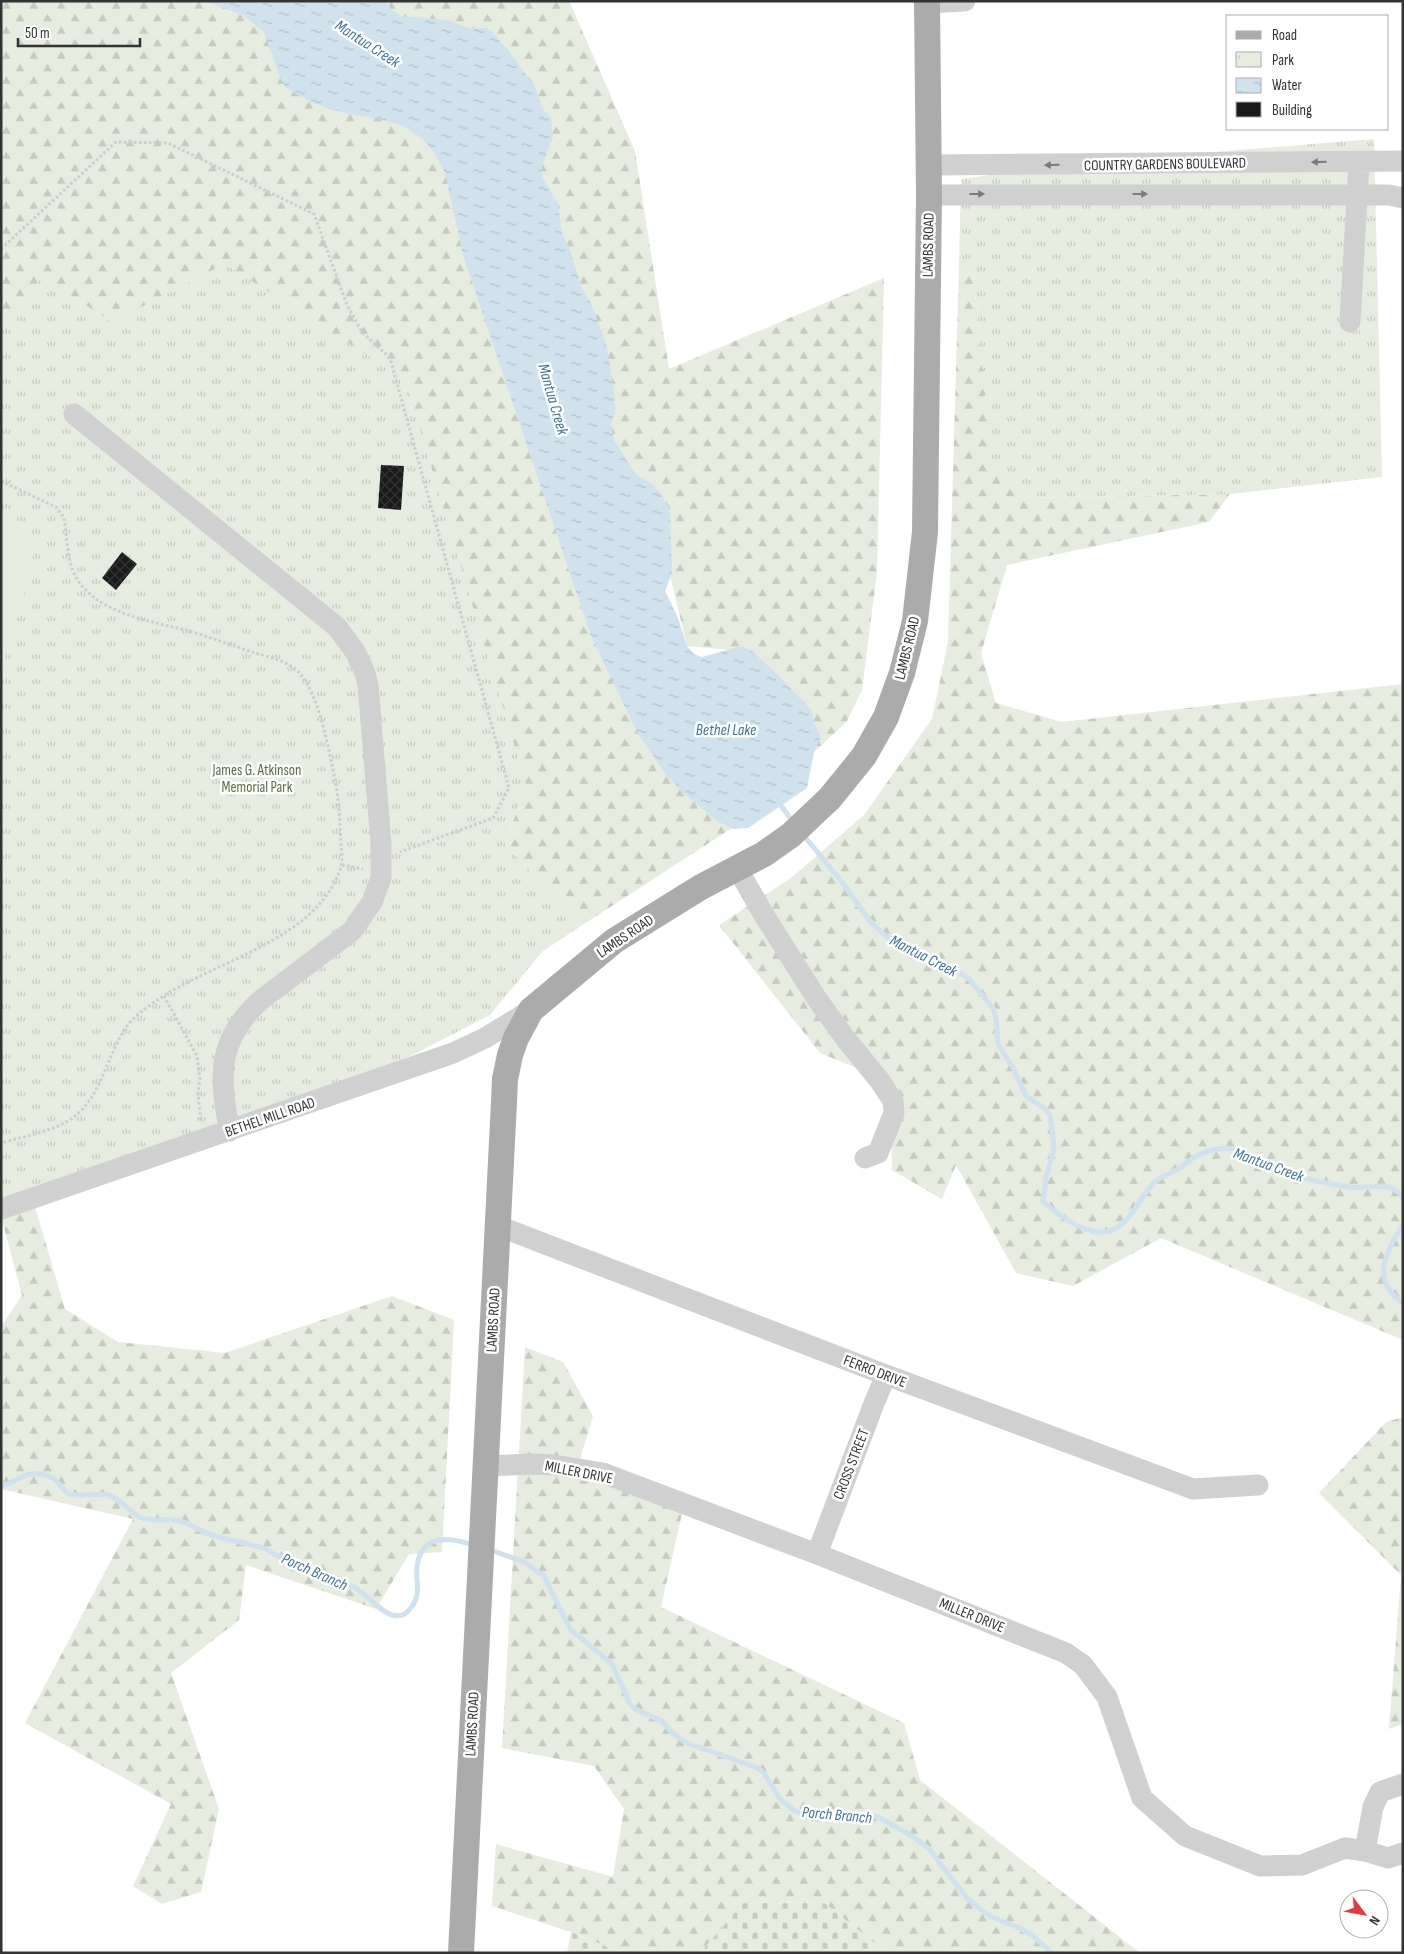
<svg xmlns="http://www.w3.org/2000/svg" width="1404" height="1954" viewBox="0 0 1404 1954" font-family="'Sofia Sans Condensed',sans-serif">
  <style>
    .forest { fill: url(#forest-firs) }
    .cemetery { fill: url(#cemetery-stones) }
    .park { fill: url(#park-tufts) }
    .pitch { fill: #e6ecdf }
    .water { fill: url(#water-ripples) }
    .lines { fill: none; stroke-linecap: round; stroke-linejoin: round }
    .stream { stroke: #cfe2ee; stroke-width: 5 }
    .building { fill: url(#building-cross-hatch) }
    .path { stroke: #cdcdcd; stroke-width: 3; stroke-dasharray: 2.5 2.5; stroke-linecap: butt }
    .minor { stroke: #d0d0d0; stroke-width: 21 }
    .major { stroke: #ababab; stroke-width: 26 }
    .oneway { fill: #7a7a7a }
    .labels { text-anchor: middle; stroke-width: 5; stroke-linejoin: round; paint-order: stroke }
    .street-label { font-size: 15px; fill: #333; stroke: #fff }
    .park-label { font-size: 15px; fill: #56703f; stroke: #fff }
    .water-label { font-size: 16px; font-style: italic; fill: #3f7597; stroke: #fff }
  </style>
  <defs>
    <pattern id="forest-firs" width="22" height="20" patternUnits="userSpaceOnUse" patternTransform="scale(1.25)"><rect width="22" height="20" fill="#e6ecdf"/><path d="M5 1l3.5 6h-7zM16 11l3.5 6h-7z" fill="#c6cbc0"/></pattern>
    <pattern id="cemetery-stones" width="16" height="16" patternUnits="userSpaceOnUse" patternTransform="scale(1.25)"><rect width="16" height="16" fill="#e6ecdf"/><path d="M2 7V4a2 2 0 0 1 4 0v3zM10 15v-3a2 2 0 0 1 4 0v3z" fill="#c6cbc0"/></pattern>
    <pattern id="park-tufts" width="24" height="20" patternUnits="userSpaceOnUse" patternTransform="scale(1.25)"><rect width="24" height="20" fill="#e6ecdf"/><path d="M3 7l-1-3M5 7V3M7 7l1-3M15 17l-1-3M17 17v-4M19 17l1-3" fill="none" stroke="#c6cbc0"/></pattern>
    <pattern id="water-ripples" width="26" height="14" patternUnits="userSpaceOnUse" patternTransform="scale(1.25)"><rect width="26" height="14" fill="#cfe2ee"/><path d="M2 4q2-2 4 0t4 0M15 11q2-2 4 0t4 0" fill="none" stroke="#b2c2cd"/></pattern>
    <pattern id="building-cross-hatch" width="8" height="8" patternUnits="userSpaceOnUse" patternTransform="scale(1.25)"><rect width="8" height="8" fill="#1a1a1a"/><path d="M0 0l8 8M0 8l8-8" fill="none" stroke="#333"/></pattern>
  </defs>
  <rect width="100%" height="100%" fill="#fff"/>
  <!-- forest -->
  <path class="forest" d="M1,1H569L635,151L669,369L884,278L877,571L862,690L847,721L807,759L752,652L687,646L648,483L591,636L732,828L581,926L505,844L526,784L225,264L112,323L42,278L1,330Z
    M959,267L973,271L992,460L1019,498L1230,494L1209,522L1007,565L981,653L996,703L1062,722L1403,684V1340L1161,1238L1073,1286L1016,1273L956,1165L942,1199L892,1170L891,1082L820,1053L719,925L791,878L864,815L932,719L948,642Z
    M31,1193L65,1309L118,1342L225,1353L392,1296L454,1320L442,1552L409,1554L376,1609L246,1565L239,1620L171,1673L219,1809L201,1892L162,1904L133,1886L171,1804L25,1723L133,1519L1,1489V1327L22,1295L1,1217Z
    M525,1347L563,1362L593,1416L577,1469L684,1505L661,1607L904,1723L920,1780L1140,1953H887L823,1902L743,1903L700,1953H623L571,1932L492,1906L496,1844L613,1877L624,1809L594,1766L502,1748Z
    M1403,1417V1724L1389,1729L1401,1575L1319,1493L1386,1422Z"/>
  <!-- cemetery -->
  <path class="cemetery" d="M823,1902L887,1953H700L743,1903Z
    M571,1932L623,1953H567Z"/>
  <!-- park -->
  <path class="park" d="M1374,139L1382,477L1230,494L1019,498L992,460L973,271L959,267L961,179L1068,164Z
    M225,264L405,379L526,784L505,844L581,926L543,951L490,1015L393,1065L1,1203V330L42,277L112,322Z"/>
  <!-- pitch -->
  <path class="pitch" d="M1,516L23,534L33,550V566L1,672Z"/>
  <!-- water -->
  <path class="water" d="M205,1H385L393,11L401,16L447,20L469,28H486L491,31L508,50L535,87L542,108L551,118L553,137L542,165L543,179L558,204L562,233L569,247L582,288L591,303L606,344L614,390L615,412L611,424L614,440L632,469L637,475L652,484L661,494L670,510L672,573L665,591L678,618L687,646L694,654L702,657L738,647H744L752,651L778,675L811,710L814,723L821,737L814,752L807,788L748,828L733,829L719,822L688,797L666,775L637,732L591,636L463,255L445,173L435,154L425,141L412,131L399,124L374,118L348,114L327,108L311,102L287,89L281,80L264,32L243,15Z"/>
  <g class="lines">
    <!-- stream -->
    <path class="stream" d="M777,800L790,818
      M805,837L841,881L869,920L890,940L921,956L949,966L969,979L993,1008L996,1019L998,1044L1013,1068L1026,1096L1045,1109L1050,1115L1054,1147L1046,1178L1043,1201C1056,1214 1084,1234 1103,1232C1131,1230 1138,1196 1156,1181C1162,1176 1170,1174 1176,1170C1183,1166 1188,1161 1195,1157C1240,1132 1257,1170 1298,1177C1315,1180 1332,1185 1350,1187C1362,1189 1381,1184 1391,1188C1396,1190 1400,1193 1403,1198
      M1403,1225C1386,1251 1370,1281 1403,1303
      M1,1486C15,1483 25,1471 40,1474C62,1477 59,1491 70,1494C80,1498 96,1492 108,1495C122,1499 129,1513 142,1518C154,1522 168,1518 180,1521C192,1524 202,1533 215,1536C231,1541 249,1543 266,1549C269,1551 272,1553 276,1555C300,1566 326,1574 350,1585C365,1591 379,1612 392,1615C399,1617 405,1615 409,1610C423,1595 415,1582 417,1566C422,1533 449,1537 473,1545
      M488,1549L524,1562L544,1576L570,1629L612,1664L630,1704L635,1709L662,1721L672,1733L687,1743L758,1768L764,1773L780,1799L795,1811L806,1815L839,1818L866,1815L878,1817L914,1837L930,1850L966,1897L980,1909L990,1916L1019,1928L1032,1935L1052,1953"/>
  </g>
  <!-- building -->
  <path class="building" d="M381,465L404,466L401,510L378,508Z
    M122,552L137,564L116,590L102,578Z"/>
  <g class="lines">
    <!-- path -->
    <path class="path" d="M1,249L116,142L168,143L314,214L347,305L362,332L390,358L509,788L493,818L400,852
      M1,481L56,507L64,518C67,537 67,563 77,579C100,615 152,621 189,631C209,637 229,644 249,651C267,657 289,660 301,675C320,698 329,751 335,780C339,802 340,822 341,843C341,851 343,860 341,867C318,938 222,959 165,995C152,1004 137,1013 127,1026C105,1057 102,1102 66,1122C51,1131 19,1138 1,1143
      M342,865L363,869
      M164,996L197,1056L200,1079L198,1094L201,1122"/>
    <!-- minor -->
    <path class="minor" d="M927,3L965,1
      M928,165L1403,161
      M929,195H1389L1403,198
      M1350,322L1359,162
      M74,414L337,627L356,653L365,673L368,685L381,843V878L372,902L352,931L261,1000C217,1039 218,1078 230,1131
      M737,868L764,915L817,999L845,1038L880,1081L893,1101L894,1113L878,1153L865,1158
      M1,1209L453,1053L485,1038L531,1010
      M498,1226L886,1375L1193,1489L1258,1485
      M485,1466L534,1464L554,1465L603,1473L817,1554L1066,1653L1083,1665L1107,1697L1142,1798L1185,1836L1260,1866L1302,1865L1345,1848L1365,1851L1388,1858L1403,1853
      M817,1554L873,1406L886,1375
      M1365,1851L1373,1807L1380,1792L1403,1784"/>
    <!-- major -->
    <path class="major" d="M461,1953L504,1102L505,1079L510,1055L516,1038L531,1010L614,941L701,887L764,854L791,835L830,798L864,756L886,717L902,673L915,621L925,532L929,195L927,1"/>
  </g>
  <!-- one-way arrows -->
  <defs><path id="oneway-solid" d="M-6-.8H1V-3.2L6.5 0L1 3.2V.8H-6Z" transform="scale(1.25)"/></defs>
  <g class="oneway">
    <use href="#oneway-solid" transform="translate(1319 162) rotate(179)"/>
    <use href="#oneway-solid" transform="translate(1052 165) rotate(179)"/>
    <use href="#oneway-solid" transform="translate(977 194)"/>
    <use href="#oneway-solid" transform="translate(1140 194)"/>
  </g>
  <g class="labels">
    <!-- street labels -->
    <g class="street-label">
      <text transform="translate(1165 164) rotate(-1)" y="5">COUNTRY GARDENS BOULEVARD</text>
      <text transform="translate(928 245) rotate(-89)" y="5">LAMBS ROAD</text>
      <text transform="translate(907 648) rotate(-76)" y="5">LAMBS ROAD</text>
      <text transform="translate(625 936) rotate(-34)" y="5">LAMBS ROAD</text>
      <text transform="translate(270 1117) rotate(-19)" y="5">BETHEL MILL ROAD</text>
      <text transform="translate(493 1320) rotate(-87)" y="5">LAMBS ROAD</text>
      <text transform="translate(875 1371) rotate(21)" y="5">FERRO DRIVE</text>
      <text transform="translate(851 1464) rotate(-69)" y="5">CROSS STREET</text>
      <text transform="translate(579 1472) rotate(11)" y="5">MILLER DRIVE</text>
      <text transform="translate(972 1615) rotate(22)" y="5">MILLER DRIVE</text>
      <text transform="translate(472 1724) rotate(-87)" y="5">LAMBS ROAD</text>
    </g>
    <!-- park labels -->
    <g class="park-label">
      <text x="257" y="775">James G. Atkinson<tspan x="257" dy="17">Memorial Park</tspan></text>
    </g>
    <!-- water labels -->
    <g class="water-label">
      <text transform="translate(368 43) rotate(33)" y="6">Mantua Creek</text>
      <text transform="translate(554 399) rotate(74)" y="6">Mantua Creek</text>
      <text x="726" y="735">Bethel Lake</text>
      <text transform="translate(924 955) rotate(27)" y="6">Mantua Creek</text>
      <text transform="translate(1269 1164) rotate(20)" y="6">Mantua Creek</text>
      <text transform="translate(315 1571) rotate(24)" y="6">Porch Branch</text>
      <text transform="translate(837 1814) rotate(5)" y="6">Porch Branch</text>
    </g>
  </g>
  <!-- border -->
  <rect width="1404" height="1954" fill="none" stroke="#333333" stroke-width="5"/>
  <!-- legend -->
  <rect x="1226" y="15" width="162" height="115" fill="#ffffff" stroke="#adadad"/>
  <rect x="1236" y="31" width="25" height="8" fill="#ababab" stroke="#adadad"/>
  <text x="1272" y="40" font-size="15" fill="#333333">Road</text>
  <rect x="1236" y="52" width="25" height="15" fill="url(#park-tufts)" stroke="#adadad"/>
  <text x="1272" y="65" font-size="15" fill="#333333">Park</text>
  <rect x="1236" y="78" width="25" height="15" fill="url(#water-ripples)" stroke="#adadad"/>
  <text x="1272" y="90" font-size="15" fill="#333333">Water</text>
  <rect x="1236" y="102" width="25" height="15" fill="#1a1a1a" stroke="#adadad"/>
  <text x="1272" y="115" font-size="15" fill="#333333">Building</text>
  <!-- north arrow -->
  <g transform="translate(1364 1914) rotate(122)"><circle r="24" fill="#ffffff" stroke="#adadad"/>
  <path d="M0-4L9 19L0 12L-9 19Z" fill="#e63946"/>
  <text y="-8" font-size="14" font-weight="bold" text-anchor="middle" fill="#333333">N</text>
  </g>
  <!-- scale -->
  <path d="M18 38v8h122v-8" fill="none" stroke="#333333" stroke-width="2.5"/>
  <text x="25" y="38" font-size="15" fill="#333333" stroke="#ffffff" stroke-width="4" paint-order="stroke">50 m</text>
</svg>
